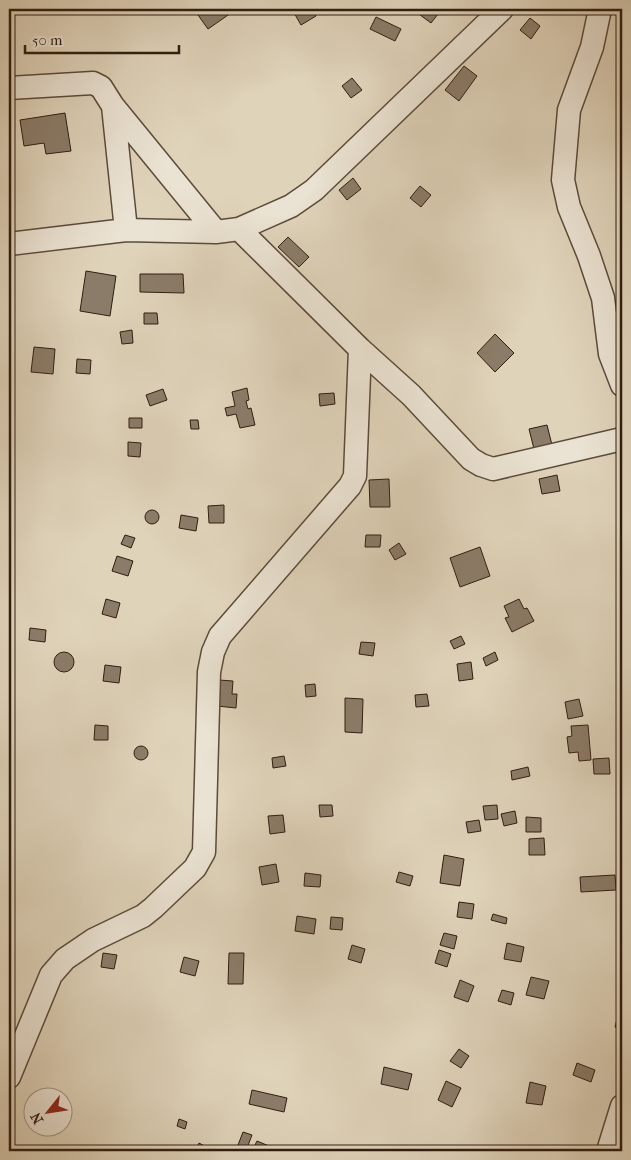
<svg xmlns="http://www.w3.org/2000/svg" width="631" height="1160" viewBox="0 0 631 1160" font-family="'IM FELL French Canon',serif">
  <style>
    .building { fill: #8b7c69; stroke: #301e11 }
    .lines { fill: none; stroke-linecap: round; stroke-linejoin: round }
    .street-casing { stroke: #5c4b3b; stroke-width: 25 }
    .street { stroke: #eae2d2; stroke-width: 22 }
  </style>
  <rect width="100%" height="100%" fill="#dfd3ba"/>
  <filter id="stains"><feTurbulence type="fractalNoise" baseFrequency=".004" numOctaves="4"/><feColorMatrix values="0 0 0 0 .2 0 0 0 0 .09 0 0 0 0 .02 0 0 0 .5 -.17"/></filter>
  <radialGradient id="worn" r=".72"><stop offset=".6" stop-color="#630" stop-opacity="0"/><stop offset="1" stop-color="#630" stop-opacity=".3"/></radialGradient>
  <!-- building -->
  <path class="building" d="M207,9H228L231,13L208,29L198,15Z
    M296,9H312L316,16L301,25L293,11Z
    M412,9H442L431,23Z
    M376,17L401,29L395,41L370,29Z
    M530,18L540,26L531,39L520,30Z
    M464,66L477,76L459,101L445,90Z
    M352,78L362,90L351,98L342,86Z
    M65,113L71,151L46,154L44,143L24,146L20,120Z
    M353,178L361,189L347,200L339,190Z
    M420,186L431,195L421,207L410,198Z
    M288,237L309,257L299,267L278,247Z
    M86,271L116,276L110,316L80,311Z
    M140,274H183L184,293L140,292Z
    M144,313H157L158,324H144Z
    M132,330L133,343L122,344L120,332Z
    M495,334L514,353L495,372L477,353Z
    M34,347L55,349L53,374L31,372Z
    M77,359L91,360L90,374L76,373Z
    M247,388L249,400L246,401L248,409L251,408L255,425L240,428L236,414L227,416L225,408L235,406L232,392Z
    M163,389L167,400L150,406L146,395Z
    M334,393L335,404L320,406L319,394Z
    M129,418H142V428H129Z
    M190,420H198L199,429H191Z
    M547,425L553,449L535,453L529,429Z
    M128,442L141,443L140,457L128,456Z
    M557,475L560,491L542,494L539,479Z
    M389,479L390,507H370L369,480Z
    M224,505V523H209L208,506Z
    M145 517a7 7 0 1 1 14 0a7 7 0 1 1-14 0Z
    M181,515L198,518L196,531L179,528Z
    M125,535L135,538L131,548L121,544Z
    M366,535H381L380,547H365Z
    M399,543L406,554L395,560L389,550Z
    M480,547L490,576L460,587L450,558Z
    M117,556L133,561L128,576L112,571Z
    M106,599L120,603L116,618L102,614Z
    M519,599L524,609L527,608L534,621L512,632L505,618L509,617L504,606Z
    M30,628L46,630L45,642L29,640Z
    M461,636L465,644L454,649L450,641Z
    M361,642L375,643L373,656L359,654Z
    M54 662a10 10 0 1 1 20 0a10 10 0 1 1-20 0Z
    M495,652L498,660L486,666L483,658Z
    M471,662L473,679L459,681L457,664Z
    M105,665L121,667L119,683L103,681Z
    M219,680L233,681L232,694H237L236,708L217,706Z
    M315,684L316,696L306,697L305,685Z
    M427,694L429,706L416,707L415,695Z
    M345,698L363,699L362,733L345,732Z
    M579,699L583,716L568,719L565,702Z
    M95,725L108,726V740H94Z
    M588,725L591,760L579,761L578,752L569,753L567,737L572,736L571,726Z
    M134 753a7 7 0 1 1 14 0a7 7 0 1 1-14 0Z
    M284,756L286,766L273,768L272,758Z
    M609,758L610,774H594L593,759Z
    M528,767L530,776L512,780L511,771Z
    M319,805H332L333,816L320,817Z
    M497,805L498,819L485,820L483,806Z
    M515,811L517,823L504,826L501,814Z
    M283,815L285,832L270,834L268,816Z
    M526,817L541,818V832H526Z
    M479,820L481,831L468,833L466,822Z
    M544,838L545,855H529V839Z
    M444,855L464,859L460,886L440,883Z
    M276,864L279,882L262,885L259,867Z
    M399,872L413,876L410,886L396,882Z
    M305,873L321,875L320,887L304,886Z
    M615,875L616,890L581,892L580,877Z
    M459,902L474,904L472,919L457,917Z
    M493,914L507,918L506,924L491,920Z
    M297,916L316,919L314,934L295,931Z
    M331,917L343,918L342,930L330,929Z
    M444,933L457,936L454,949L440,945Z
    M507,943L524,947L521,962L504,959Z
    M352,945L365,949L361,963L348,959Z
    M439,950L451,954L447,967L435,963Z
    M103,953L117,955L114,969L101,967Z
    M229,953H244L243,984H228Z
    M184,957L199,961L195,976L180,972Z
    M531,977L549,981L544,999L526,995Z
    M460,980L474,986L468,1002L454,997Z
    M502,990L514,993L511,1005L498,1001Z
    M618,1015L622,1016V1029L615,1027Z
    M459,1049L469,1056L461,1068L450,1061Z
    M577,1063L595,1070L591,1082L573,1075Z
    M384,1067L412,1074L408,1090L381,1084Z
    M446,1081L461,1088L452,1107L438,1100Z
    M530,1082L546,1086L542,1105L526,1103Z
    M252,1090L287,1098L284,1112L249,1104Z
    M179,1119L187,1122L185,1129L177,1126Z
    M243,1132L252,1135L247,1148L238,1145Z
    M257,1141L269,1146L267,1151H252Z
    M199,1143L210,1149L209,1151H195Z"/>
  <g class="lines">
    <!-- street casing -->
    <g class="street-casing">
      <path id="street" d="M600,9L592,47L569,110L563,180L569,207L589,256L603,298L610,354L622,385
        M9,88L93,83L101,87L113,106L216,232
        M113,106L126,230
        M9,244L126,230L216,232L239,229L291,206L314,190L502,9
        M360,349L411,395L471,459L481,465L493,469L622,439
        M9,1077L51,975L65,959L93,940L143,916L153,908L195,868L204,852L209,672L213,652L220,636L350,486L355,476L360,349L239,229
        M608,1151L622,1106"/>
    </g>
    <!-- street -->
    <use href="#street" class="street"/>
  </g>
  <!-- margin -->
  <rect width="631" height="1160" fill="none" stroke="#dfd3ba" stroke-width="30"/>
  <rect x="10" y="10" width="611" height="1140" fill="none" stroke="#301e11" stroke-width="2.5"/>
  <rect x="15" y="15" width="601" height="1130" fill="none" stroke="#301e11"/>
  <!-- north arrow -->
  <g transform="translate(48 1112) rotate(240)"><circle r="24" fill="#eae2d2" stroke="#a09485"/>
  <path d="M0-4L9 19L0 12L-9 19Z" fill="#8f2418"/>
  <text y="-8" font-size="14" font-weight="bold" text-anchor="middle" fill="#301e11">N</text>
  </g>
  <!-- scale -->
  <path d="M25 45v8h154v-8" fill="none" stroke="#301e11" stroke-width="2.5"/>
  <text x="32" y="45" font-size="15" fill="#301e11" stroke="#eae2d2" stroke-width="4" paint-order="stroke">50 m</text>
  <rect width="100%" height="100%" filter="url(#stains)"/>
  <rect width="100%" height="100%" fill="url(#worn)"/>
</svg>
